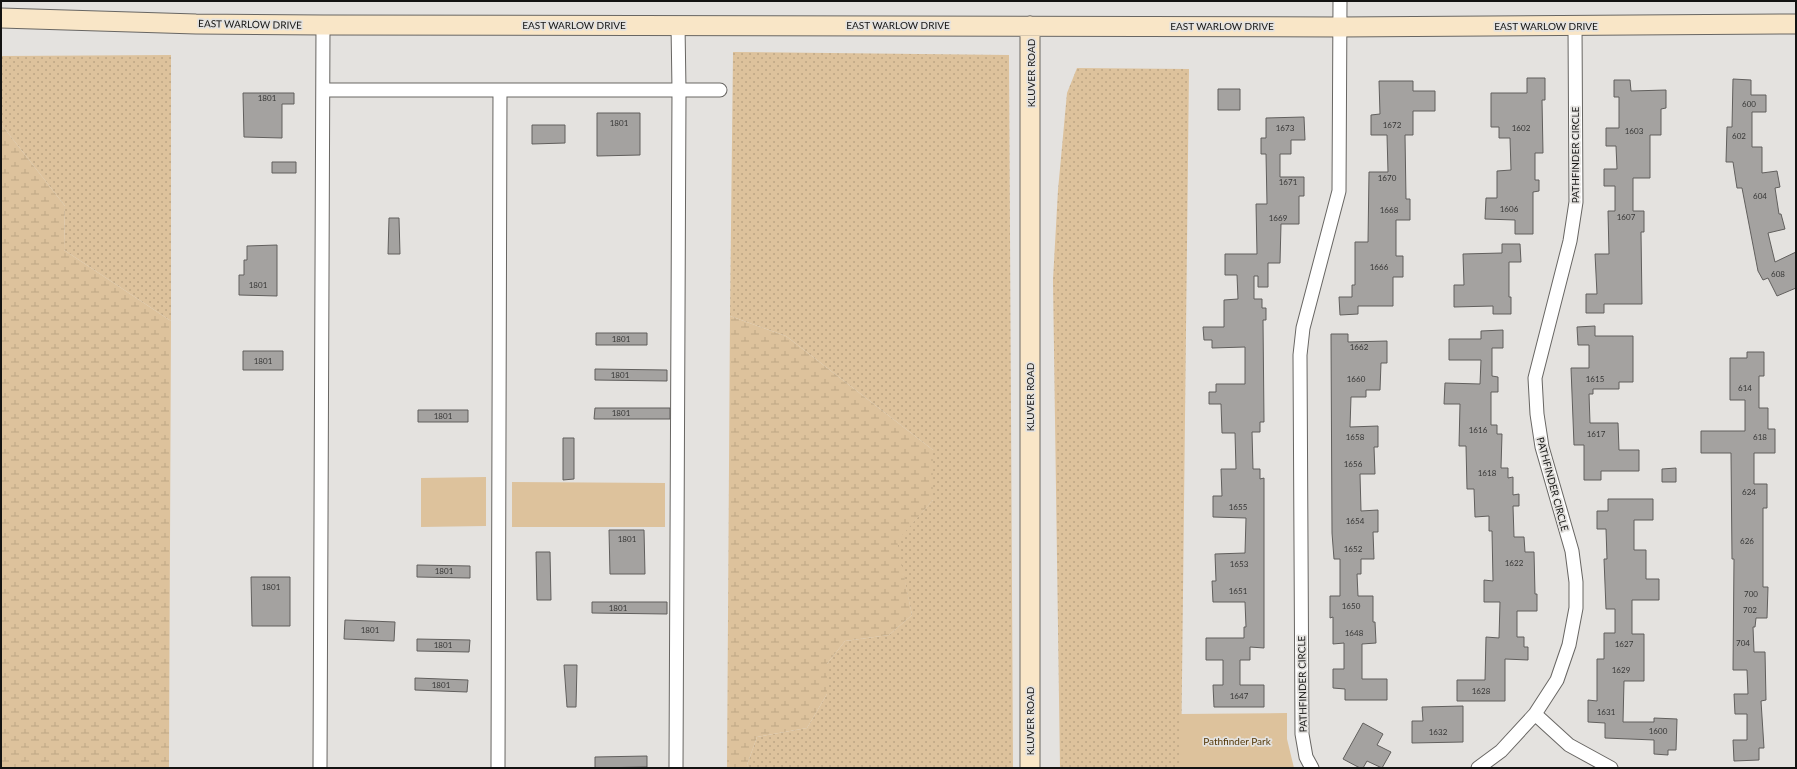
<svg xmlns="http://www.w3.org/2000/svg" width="1797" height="769" viewBox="0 0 1797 769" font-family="Lato,sans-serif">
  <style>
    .grass { fill: url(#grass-dots) }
    .wetland { fill: url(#wetland-marsh) }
    .park { fill: #ddc29c }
    .building { fill: #a4a2a0; stroke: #615f5d }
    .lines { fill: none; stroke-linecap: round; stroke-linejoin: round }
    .street-casing { stroke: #686663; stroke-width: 15 }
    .secondary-casing { stroke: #686663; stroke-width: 21 }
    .street { stroke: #fff; stroke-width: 13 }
    .secondary { stroke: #f9e6c7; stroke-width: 19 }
    .labels { text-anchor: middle; stroke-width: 3.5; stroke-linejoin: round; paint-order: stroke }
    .number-label { font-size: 8px; fill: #373736 }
    .street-label { font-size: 10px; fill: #131312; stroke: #e4e2df }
    .park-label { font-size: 10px; fill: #523708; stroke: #e4e2df }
  </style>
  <defs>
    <pattern id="grass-dots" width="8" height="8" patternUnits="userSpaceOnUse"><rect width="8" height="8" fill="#ddc29c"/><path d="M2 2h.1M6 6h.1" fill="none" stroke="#bda685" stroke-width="1.8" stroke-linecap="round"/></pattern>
    <pattern id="wetland-marsh" width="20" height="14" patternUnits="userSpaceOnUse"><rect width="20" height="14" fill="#ddc29c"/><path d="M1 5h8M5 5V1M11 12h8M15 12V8" fill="none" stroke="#bda685"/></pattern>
  </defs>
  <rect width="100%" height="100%" fill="#e4e2df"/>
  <!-- grass -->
  <path class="grass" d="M733,52L1009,55L1013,768H749L747,765L757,737L807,728L827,694V664L845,641L889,635L912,615L896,541L933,500V450L786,336L730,316Z
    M171,55V321L64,250L65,206L1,124V56Z
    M1077,68L1189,69L1181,768H1060L1053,280L1058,190L1067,93Z"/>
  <!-- wetland -->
  <path class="wetland" d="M1,124L65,206L64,250L171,321L169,768H1Z
    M730,316L786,336L933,450V500L897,541L912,615L889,635L845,641L827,664V694L807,728L757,737L747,765L749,768H727Z"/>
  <!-- park -->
  <path class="park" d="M486,477V526L421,527V478Z
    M512,482L665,483V527H512Z
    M1287,713V739L1294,768H1181V714Z"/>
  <!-- building -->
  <path class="building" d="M1527,78H1545V100H1542L1543,153H1535V180H1539V191L1533,192V234H1515V220L1485,219L1486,198H1497V171L1511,170L1510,138H1499V127H1491V93H1527Z
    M1733,79L1751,80V95H1766V112H1752V147H1762V173L1777,171L1780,187L1775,188L1779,214H1781L1785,229L1768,233L1775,262L1796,252V288L1777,296L1768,278L1763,280L1758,271L1742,188H1737L1733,162H1726L1727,127H1732Z
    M1614,80H1630L1631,91L1666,90V108L1661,109V135H1650V178H1633V211H1644V232H1641L1642,304H1604V313H1586V294H1597L1595,254H1609L1608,211H1615V186H1604V169H1617L1616,146H1606V128H1619V97H1614Z
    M1379,81H1413V91H1435V111H1413V135H1405L1406,199H1410V220H1396V256H1403V277H1393V306H1358V314L1340,315L1339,297H1352V285H1355V242H1368L1369,172H1388L1387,135H1371V115L1380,114Z
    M1218,89H1240V110H1218Z
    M243,93H294V104H282V138L244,137Z
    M597,113H640V155L597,156Z
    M1304,117L1305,140H1291V154H1280V177H1304V196H1299V224H1281L1280,263H1268V287H1258V276H1254V299H1262V308H1266V320H1263L1264,422H1260V432H1252L1253,469H1260V479L1264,478V648L1250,647V660H1240V685H1264V707H1214L1213,685H1223V660H1206V638H1244V627H1246L1245,602H1213L1212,581H1216L1215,554L1245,553L1246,518L1213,517V496H1222L1221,469H1236L1235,433H1222L1221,404H1209V392H1216V384H1245V347L1212,348V340H1204L1203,327H1224V300L1238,299L1237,275H1225V254H1257L1256,204H1267L1266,154H1261V138H1266V118Z
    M532,125H565V143L532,144Z
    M272,162H296V173H272Z
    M389,218H399L400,254H388Z
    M1502,244H1520L1521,262H1509V297H1511V314H1493V306L1454,307V285H1464L1463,254L1502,253Z
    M277,245V296L239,295V275H244V260H247V246Z
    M1595,326V336H1633V382H1619V389H1593V394H1589L1590,423H1618L1619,450H1639V471H1601V480H1584V445H1574L1571,368H1589V345H1578L1577,327Z
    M1503,330V348H1492V376L1498,377V392H1491V425H1497V434H1502L1501,468H1508V478L1513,477V495L1519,494V506H1513L1514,537H1524L1525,552H1534L1535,594H1537V611H1517V637H1524V647H1528V660L1505,659V701H1457V680H1485L1486,637L1499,638L1500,602H1484V580L1493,581L1492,531H1489V516L1475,517L1474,489H1467L1466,446H1459L1460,404H1444L1445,383L1480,384L1481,360H1449V339H1481V331Z
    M596,333H647V345H596Z
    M1331,334H1348V342L1387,341V363H1381L1380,390H1366V397H1351L1350,427L1378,426V447H1374L1375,474H1360L1361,511L1378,510V532H1373L1374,559H1361V574H1357L1358,596H1373V622H1375L1376,643L1362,644V679H1387V700H1345V689L1333,688V669H1344V643L1333,644V617L1330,618V596H1340V559H1334L1332,533Z
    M243,351H283V370H243Z
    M1747,352H1764V376H1759V408H1768V429H1775V453H1754V484H1767V508H1763V587H1768L1767,618H1756L1755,627H1753L1754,652H1765L1766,700L1761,701L1764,748H1759V760L1734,761L1733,740H1747V714H1735L1734,694H1748L1747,670H1733L1734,559H1732L1731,453H1701V431H1745V400H1730V358H1747Z
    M595,369L667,370V381L595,380Z
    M595,408H670V419H594Z
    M418,410H468V422H418Z
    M563,438H574V479L563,480Z
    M1676,468V482H1662V469Z
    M1608,499H1653V520H1634V550H1646V579H1659V600H1632V634H1644V681H1624L1623,722H1654V718L1677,719L1676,750H1668V755L1654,754V740L1605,738V723L1588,722V700L1597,701V659H1604V633H1615V609H1606L1604,559H1607L1606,529H1597V511H1608Z
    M609,530H644L645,574H610Z
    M536,552H550L551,600H537Z
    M417,565L470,566V578L417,577Z
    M251,577H290V626H252Z
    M592,602H667V614L592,613Z
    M345,620L395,622L394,641L344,639Z
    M417,639L470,640L469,652L417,651Z
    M564,665H577L576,707H567Z
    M415,678L468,680L467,692L415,690Z
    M1463,706V742L1412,743V721H1423L1422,707Z
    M1363,723L1383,734L1377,745L1391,752L1382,768L1367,761L1363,768H1360L1343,759Z
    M647,756V767L595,768V757Z"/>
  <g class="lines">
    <!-- street casing -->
    <g class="street-casing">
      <path id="street" d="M323,90H720
        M1535,714L1569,745L1611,768
        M320,768L323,25
        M498,768L500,90
        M676,768L679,90L678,25
        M1312,768L1306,757L1302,734L1300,355L1303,328L1339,191L1340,1
        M1478,768L1501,751L1535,714L1557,680L1569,645L1576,608V582L1572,551L1542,447L1537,414L1535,378L1570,241L1576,202L1575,26"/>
    </g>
    <!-- secondary casing -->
    <g class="secondary-casing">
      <path id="secondary" d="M1,18L196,24L323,25L1340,27L1796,24
        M1030,768V26"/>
    </g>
    <!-- street -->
    <use href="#street" class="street"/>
    <!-- secondary -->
    <use href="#secondary" class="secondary"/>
  </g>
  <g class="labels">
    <!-- number labels -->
    <g class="number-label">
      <text x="267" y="101">1801</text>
      <text x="1749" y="107">600</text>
      <text x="619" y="126">1801</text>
      <text x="1392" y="128">1672</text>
      <text x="1285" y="131">1673</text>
      <text x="1521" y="131">1602</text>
      <text x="1634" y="134">1603</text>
      <text x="1739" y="139">602</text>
      <text x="1387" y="181">1670</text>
      <text x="1288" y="185">1671</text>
      <text x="1760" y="199">604</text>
      <text x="1509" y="212">1606</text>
      <text x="1389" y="213">1668</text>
      <text x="1626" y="220">1607</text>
      <text x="1278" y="221">1669</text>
      <text x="1379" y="270">1666</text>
      <text x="1778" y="277">608</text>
      <text x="258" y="288">1801</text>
      <text x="621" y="342">1801</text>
      <text x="1359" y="350">1662</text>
      <text x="263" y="364">1801</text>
      <text x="620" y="378">1801</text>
      <text x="1356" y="382">1660</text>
      <text x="1595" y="382">1615</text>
      <text x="1745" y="391">614</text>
      <text x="621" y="416">1801</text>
      <text x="443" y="419">1801</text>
      <text x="1478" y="433">1616</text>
      <text x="1596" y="437">1617</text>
      <text x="1355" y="440">1658</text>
      <text x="1760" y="440">618</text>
      <text x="1353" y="467">1656</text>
      <text x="1487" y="476">1618</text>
      <text x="1749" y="495">624</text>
      <text x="1238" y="510">1655</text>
      <text x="1355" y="524">1654</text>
      <text x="627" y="542">1801</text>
      <text x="1747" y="544">626</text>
      <text x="1353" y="552">1652</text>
      <text x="1514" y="566">1622</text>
      <text x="1239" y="567">1653</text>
      <text x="444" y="574">1801</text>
      <text x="271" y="590">1801</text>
      <text x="1238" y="594">1651</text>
      <text x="1751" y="597">700</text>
      <text x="1351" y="609">1650</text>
      <text x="618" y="611">1801</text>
      <text x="1750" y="613">702</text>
      <text x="370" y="633">1801</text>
      <text x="1354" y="636">1648</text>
      <text x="1743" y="646">704</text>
      <text x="1624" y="647">1627</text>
      <text x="443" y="648">1801</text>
      <text x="1621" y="673">1629</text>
      <text x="441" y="688">1801</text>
      <text x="1481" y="694">1628</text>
      <text x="1239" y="699">1647</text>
      <text x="1606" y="715">1631</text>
      <text x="1658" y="734">1600</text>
      <text x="1438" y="735">1632</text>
    </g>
    <!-- street labels -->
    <g class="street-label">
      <text transform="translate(250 24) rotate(1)" y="4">EAST WARLOW DRIVE</text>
      <text x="574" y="29">EAST WARLOW DRIVE</text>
      <text x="898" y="29">EAST WARLOW DRIVE</text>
      <text x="1222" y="30">EAST WARLOW DRIVE</text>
      <text x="1546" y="30">EAST WARLOW DRIVE</text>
      <text transform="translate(1031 73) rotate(-90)" y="4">KLUVER ROAD</text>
      <text transform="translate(1575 155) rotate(-90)" y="4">PATHFINDER CIRCLE</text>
      <text transform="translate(1030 397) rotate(-90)" y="4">KLUVER ROAD</text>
      <text transform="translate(1553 484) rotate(75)" y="4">PATHFINDER CIRCLE</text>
      <text transform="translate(1302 684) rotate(-91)" y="4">PATHFINDER CIRCLE</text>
      <text transform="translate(1030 721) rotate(-90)" y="4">KLUVER ROAD</text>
    </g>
    <!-- park labels -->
    <g class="park-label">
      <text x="1237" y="745">Pathfinder Park</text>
    </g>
  </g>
  <!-- border -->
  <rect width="1797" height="769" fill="none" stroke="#131312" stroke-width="4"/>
</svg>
